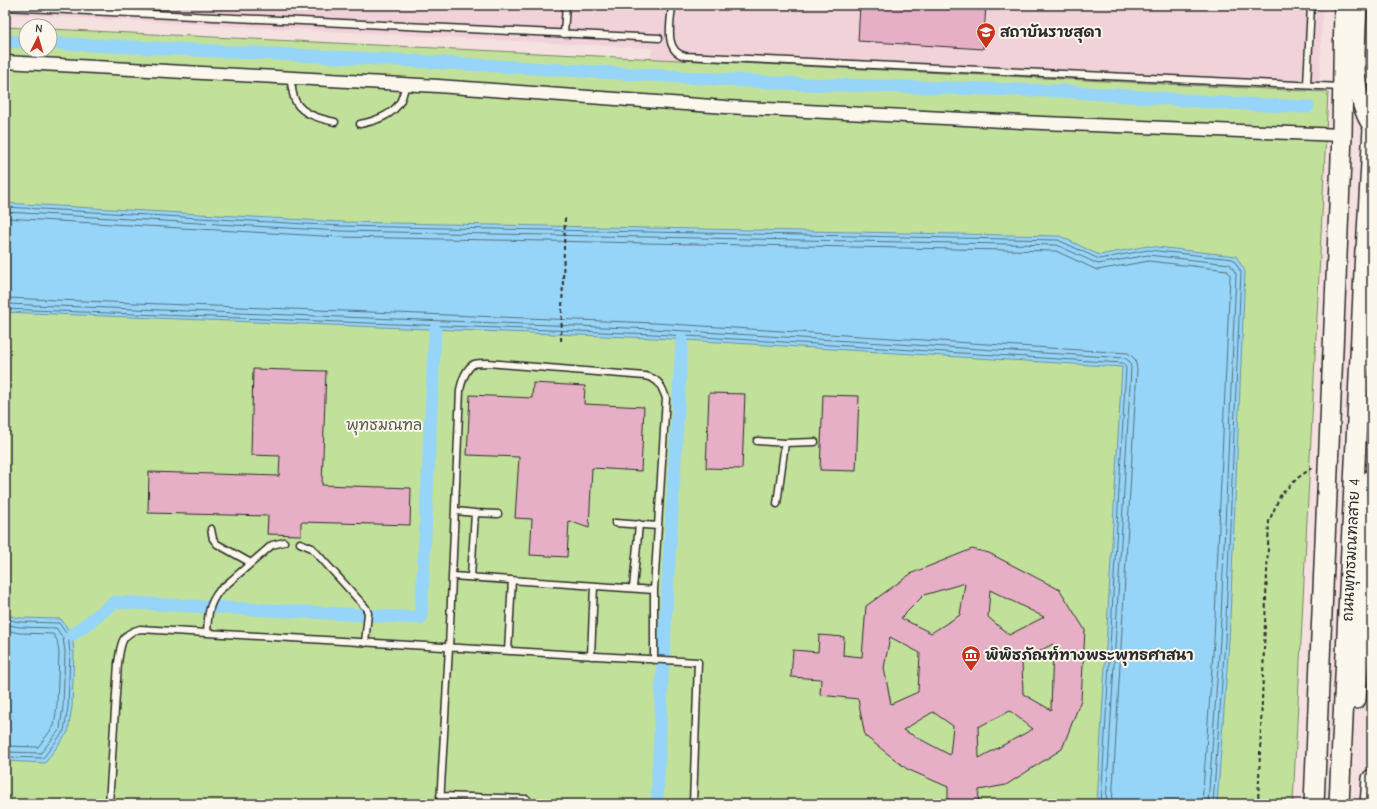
<svg xmlns="http://www.w3.org/2000/svg" width="1377" height="809" viewBox="0 0 1377 809" font-family="'Comic Neue','Playpen Sans Thai',sans-serif">
  <style>
    .built { fill: #f0d2d8 }
    .green { fill: #c1e19a; stroke: #768662 }
    .water { fill: #96d5f7; stroke: #6b91a5 }
    .lines { fill: none; stroke-linecap: round; stroke-linejoin: round }
    .shore { stroke: #566f7d; stroke-width: 1 }
    .canal { stroke: #96d5f7; stroke-width: 13 }
    .building { fill: #e6afc5; stroke: #2b2b2b; fill-rule: evenodd }
    .lane-casing { stroke: #2b2b2b; stroke-width: 9 }
    .street-casing { stroke: #2b2b2b; stroke-width: 15 }
    .secondary-casing { stroke: #2b2b2b; stroke-width: 20 }
    .primary-casing { stroke: #2b2b2b; stroke-width: 22 }
    .path { stroke: #2b2b2b; stroke-width: 2; stroke-dasharray: 4 3; stroke-linecap: butt }
    .lane { stroke: #fbf7ec; stroke-width: 6 }
    .street { stroke: #fbf7ec; stroke-width: 12 }
    .secondary { stroke: #fbf7ec; stroke-width: 17 }
    .primary { stroke: #fbf7ec; stroke-width: 19 }
    .labels { text-anchor: middle; stroke-width: 4; stroke-linejoin: round; paint-order: stroke }
    .poi-label { font-size: 15px; font-weight: bold; fill: #2b2b2b; stroke: #fbf7ec; text-anchor: start }
    .park-label { font-size: 15px; fill: #505847; stroke: #fbf7ec }
    .street-label { font-size: 15px; fill: #2b2b2b; stroke: #fbf7ec }
  </style>
  <rect width="100%" height="100%" fill="#f5e1e0"/>
  <filter id="ink" filterUnits="userSpaceOnUse"><feTurbulence type="fractalNoise" baseFrequency=".025" numOctaves="2"/><feDisplacementMap in="SourceGraphic" scale="8" xChannelSelector="R" yChannelSelector="G"/><feConvolveMatrix kernelMatrix="1 2 1 2 8 2 1 2 1" color-interpolation-filters="sRGB"/></filter>
  <g filter="url(#ink)">
    <!-- built -->
    <path class="built" d="M5,5H1323L1319,91L651,59L652,48L5,14Z"/>
    <!-- green -->
    <path class="green" d="M5,27L26,28V50H50V29L1328,92L1293,804H5Z"/>
    <!-- water -->
    <path class="water" d="M5,203L341,222L1060,236L1099,255L1148,246L1236,256L1245,271L1229,641L1217,804H1097L1122,367L654,338L5,312Z
      M5,615L20,618L61,619L72,635L74,652L72,707L68,732L45,763L5,761Z"/>
    <g class="lines">
      <!-- shore -->
      <path class="shore" d="M5,207L341,226L1058,240L1099,259L1148,250L1233,259L1241,272L1225,641L1213,804
        M5,212L340,231L1057,245L1098,264L1148,255L1230,264L1236,274L1220,640L1208,804
        M5,218L340,237L1056,251L1097,270L1149,261L1227,270L1230,275L1214,640L1202,804
        M5,298L655,323L1128,353L1135,359L1137,369L1112,804
        M5,304L654,329L1125,358L1130,362L1131,368L1106,804
        M5,309L654,334L1123,363L1126,368L1101,804
        M5,619L20,622L59,623L68,636L70,652L68,707L64,731L43,758L5,757
        M5,624L19,627L56,628L63,638L65,652L63,706L60,729L41,753L5,752
        M5,630L19,633L53,634L57,640L59,653L57,705L54,726L38,747L5,746"/>
      <!-- canal -->
      <path class="canal" d="M5,41L26,42
        M50,43L396,60L800,84L1060,91L1225,103L1308,107
        M72,635L115,602L421,618L435,330
        M657,804L662,681L682,340"/>
    </g>
    <!-- building -->
    <path class="building" d="M860,5H986L983,49L858,41Z
      M253,369L326,371L322,485L411,488L410,525L301,522V535L267,534L268,516L148,513L149,472L279,476L280,456L251,455Z
      M533,383L585,386L584,404L644,407L641,471L592,468L589,528L569,521L567,557L530,555L532,519L515,518L519,457L467,455L470,395L532,398Z
      M709,393L745,394L742,469L706,468Z
      M823,395L859,396L856,471L820,470Z
      M972,549L989,553L1060,590L1085,630L1081,700L1062,749L1006,785L979,790L978,804H948V787L907,769L865,736L858,699L820,695L821,679L791,677L793,650L818,652L819,635L844,637L843,655L862,657L866,606L912,573ZM965,583L960,615L931,633L901,618L924,595ZM990,590L1044,617L1009,635L988,617ZM890,637L920,653L918,692L891,704L884,668ZM1053,644L1051,710L1023,694L1022,660ZM1010,711L1033,729L979,758L978,727ZM933,712L953,726L950,755L903,730Z"/>
    <g class="lines">
      <!-- lane casing -->
      <g class="lane-casing">
        <path id="lane" d="M672,5C671,22 663,51 685,56L1341,87
          M5,7L659,38
          M564,34L566,5
          M290,78C292,85 292,96 296,102C303,115 322,119 335,122
          M1307,85L1311,5
          M360,124C375,121 392,116 400,102C403,97 404,90 406,84
          M757,441L785,443
          M777,504L785,443L815,442
          M456,511L475,513L471,577
          M475,513L498,514
          M615,523L658,526
          M211,529L213,539L217,544L251,563
          M300,543L312,548L366,608L368,613L365,643
          M452,576L654,590
          M633,588L639,524
          M207,633C208,616 208,605 219,591L272,545L284,542
          M508,651L512,580
          M591,656L594,586
          M440,796L527,799
          M109,804L118,663C121,645 120,634 140,629L698,662L693,804
          M440,804L449,648L460,390C462,381 465,369 474,364C477,363 484,363 487,363L645,376C659,379 661,385 666,398L654,590V660"/>
      </g>
      <!-- street casing -->
      <g class="street-casing">
        <path id="street" d="M5,62L438,86L726,107L1043,123L1342,135"/>
      </g>
      <!-- secondary casing -->
      <g class="secondary-casing">
        <path id="secondary" d="M1358,5C1357,46 1349,91 1372,127
          M1365,250L1372,128"/>
      </g>
      <!-- primary casing -->
      <g class="primary-casing">
        <path id="primary" d="M1356,699L1372,479
          M1314,804L1342,135L1344,5
          M1339,804L1365,250
          M1370,804L1372,779"/>
      </g>
      <!-- path -->
      <path class="path" d="M561,341L565,218
        M1258,804L1269,521L1281,494L1299,477L1313,467"/>
      <!-- lane -->
      <use href="#lane" class="lane"/>
      <!-- street -->
      <use href="#street" class="street"/>
      <!-- secondary -->
      <use href="#secondary" class="secondary"/>
      <!-- primary -->
      <use href="#primary" class="primary"/>
    </g>
  </g>
  <!-- icons -->
  <defs>
    <g id="university-pin" transform="scale(1)"><path d="M0 17L-7.5 6A9.5 9.5 0 1 1 7.5 6Z" fill="#c8321e" stroke="#fbf7ec"/><path d="M0-5L7-2L0 1L-7-2ZM-4 1L0 2.5L4 1V4Q0 6-4 4Z" fill="#fff"/></g>
    <g id="museum-pin" transform="scale(1)"><path d="M0 17L-7.5 6A9.5 9.5 0 1 1 7.5 6Z" fill="#c8321e" stroke="#fbf7ec"/><path d="M0-6L6-3V-2H-6V-3ZM-5-1h2V3h-2ZM-1-1h2V3h-2ZM3-1h2V3H3ZM-6 4H6V6H-6Z" fill="#fff"/></g>
  </defs>
  <g fill-rule="evenodd">
    <use href="#university-pin" x="986" y="32"/>
    <use href="#museum-pin" x="971" y="655"/>
  </g>
  <g class="labels">
    <!-- poi labels -->
    <g class="poi-label">
      <text x="1000" y="37">สถาบันราชสุดา</text>
      <text x="985" y="660">พิพิธภัณฑ์ทางพระพุทธศาสนา</text>
    </g>
    <!-- park labels -->
    <g class="park-label">
      <text x="384" y="430">พุทธมณฑล</text>
    </g>
    <!-- street labels -->
    <g class="street-label">
      <text transform="translate(1351 550) rotate(-87)" y="5">ถนนพุทธมณฑลสาย 4</text>
    </g>
  </g>
  <!-- margin -->
  <rect width="1377" height="809" fill="none" stroke="#fbf7ec" stroke-width="20"/>
  <rect x="10" y="10" width="1357" height="789" fill="none" stroke="#2b2b2b" stroke-width="1.5" filter="url(#ink)"/>
  <!-- north arrow -->
  <g transform="translate(38 38) rotate(5)"><circle r="19" fill="#fbf7ec" stroke="#a8a59f"/>
  <path d="M0-3L7 15L0 10L-7 15Z" fill="#c8321e"/>
  <text y="-6" font-size="11" font-weight="bold" text-anchor="middle" fill="#2b2b2b">N</text>
  </g>
</svg>
